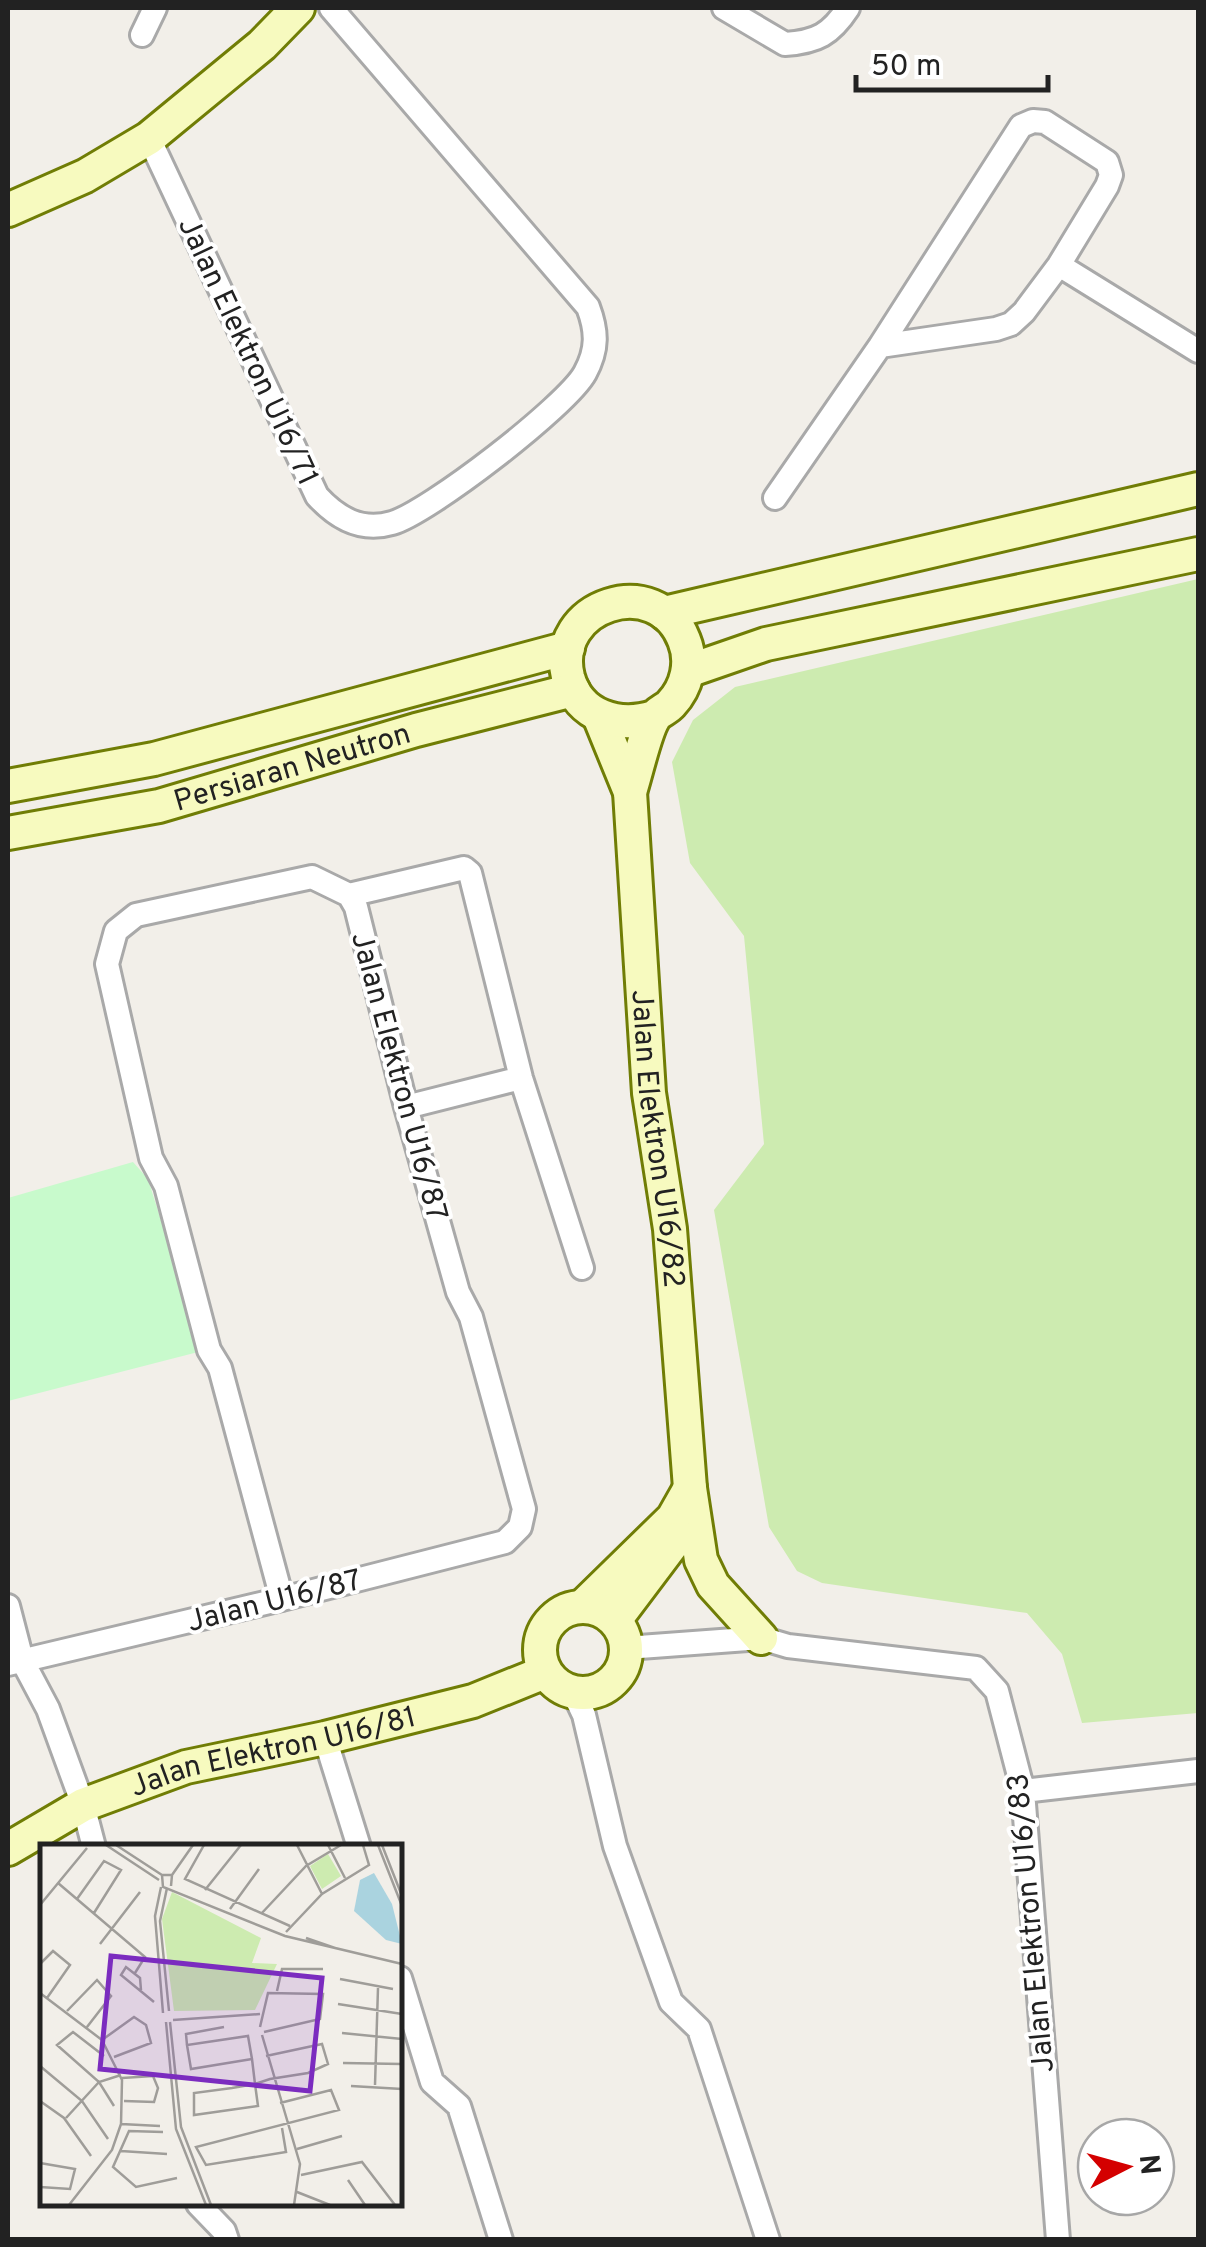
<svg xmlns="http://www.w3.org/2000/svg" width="1206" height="2247" viewBox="0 0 1206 2247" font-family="Overpass,sans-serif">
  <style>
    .grass { fill: #cdebb0 }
    .park { fill: #c8facc }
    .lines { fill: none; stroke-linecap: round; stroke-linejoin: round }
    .street-casing { stroke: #a9a9a9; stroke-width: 28 }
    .secondary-casing { stroke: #707d05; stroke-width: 38 }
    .street { stroke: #fff; stroke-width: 22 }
    .secondary { stroke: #f7fabf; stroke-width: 32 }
    .labels { text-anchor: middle; stroke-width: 8; stroke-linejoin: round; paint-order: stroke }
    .street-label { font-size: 30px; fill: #222; stroke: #fff }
    .inset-road { fill: none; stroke: #9f9d99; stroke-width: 2.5 }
    .view { fill: #7b2cbf; fill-opacity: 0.15; stroke: #7b2cbf; stroke-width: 5 }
    .inset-edge { fill: none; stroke: #222; stroke-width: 5 }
  </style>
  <rect width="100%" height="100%" fill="#f2efe9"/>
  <!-- grass -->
  <path class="grass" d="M1198,579V1713L1082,1723L1062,1654L1027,1613L822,1583L797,1571L769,1527L714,1210L764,1144L744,936L690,863L672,762L693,720L735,687Z"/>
  <!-- park -->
  <path class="park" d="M133,1162L148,1179L202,1351L8,1401V1198Z"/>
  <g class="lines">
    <!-- street casing -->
    <g class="street-casing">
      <path id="street" d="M724,8L785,44C817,42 831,34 848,8
        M142,35L155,8
        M149,138L317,496C337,518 361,532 392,523C428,513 567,406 585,373C598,349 597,331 588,307L331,8
        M1059,265L1198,351
        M775,498L880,346L1021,126L1033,121L1045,122L1107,162L1111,175L1107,186L1059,265L1024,312L1011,324L996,329L880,346
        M349,895L464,868L470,873L521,1078L582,1268
        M406,1107L521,1078
        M8,1606L22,1660L48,1709L83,1805L94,1847
        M626,1648L761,1638L788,1646L976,1668L997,1691L1023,1791L1058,2240
        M8,1664L282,1599L505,1542L520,1527L524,1509L471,1317L458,1292L406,1107L356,907L349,895L312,877L136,915L116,931L107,964L151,1158L166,1186L209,1350L220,1368L282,1599
        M573,1692L584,1715L615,1846L671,2002L699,2029L768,2240
        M325,1738L359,1847
        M1023,1791L1198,1771
        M400,1978L432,2082L459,2106L501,2240
        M198,2204L224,2231L227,2240"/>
    </g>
    <!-- secondary casing -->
    <g class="secondary-casing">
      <g id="secondary">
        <path d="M8,210L85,176L149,138L262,45L298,8"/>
        <path d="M664,613L1198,489"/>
        <path d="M688,671L766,644L1198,554"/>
        <path id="s1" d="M599,716L630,792L649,1093L670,1229L690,1488L701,1560L713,1585L761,1638"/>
        <path d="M8,786L154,759L568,648"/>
        <path d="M630,792C636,774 645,732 654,718C657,712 667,709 671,704C687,687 693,662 684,640C657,570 550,605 568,677C579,717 619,728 654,717"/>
        <path id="s2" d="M8,833L159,806L416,730L573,690"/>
        <path d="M584,1605L673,1518L690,1488"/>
        <circle cx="583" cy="1650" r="43"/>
        <path d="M615,1620L676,1539"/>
        <path id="s3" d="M8,1849L83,1805L186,1767L325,1738L473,1701L545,1672"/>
      </g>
    </g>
    <!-- street -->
    <use href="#street" class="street"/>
    <!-- secondary -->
    <use href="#secondary" class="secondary"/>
  </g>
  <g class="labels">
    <!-- street labels -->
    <g class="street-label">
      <text transform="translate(249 351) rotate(65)" y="10">Jalan Elektron U16/71</text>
      <text dy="10" stroke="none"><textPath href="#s2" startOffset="292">Persiaran Neutron</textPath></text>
      <text transform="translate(400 1076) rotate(75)" y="10">Jalan Elektron U16/87</text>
      <text dy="10" stroke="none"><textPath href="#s1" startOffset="430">Jalan Elektron U16/82</textPath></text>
      <text transform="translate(274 1600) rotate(-14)" y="10">Jalan U16/87</text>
      <text dy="10" stroke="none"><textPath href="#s3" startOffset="285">Jalan Elektron U16/81</textPath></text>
      <text transform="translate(1030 1923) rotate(-95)" y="10">Jalan Elektron U16/83</text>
    </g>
  </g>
  <!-- overview -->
  <g transform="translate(40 1844)">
    <rect width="362" height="362" fill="#f2efe9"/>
    <path d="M288,10L301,32L282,45L270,22ZM132,48L221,94L212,119L237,120L215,166L134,167L122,75Z" fill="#cdebb0"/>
    <path d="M334,29L352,60L362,100L346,96L314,67L320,36Z" fill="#aad3df"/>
    <path class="inset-road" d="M66,1L119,36M76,1L122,31M164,1L145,35L250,82M257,1L282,50M288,1L305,34M338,1L362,62M342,1L362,52M132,31L153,1M18,39L105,113L95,129M131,42L132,31H122L123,43L245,92L362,120M121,43L115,72L123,169M127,44L120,77L129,167M165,46L201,1M37,55L64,17L81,26L54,69M0,61L47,4M190,65L219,25M221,70L266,22L301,1M246,88L282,50L329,21L323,1M266,94L295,104M60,100L100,48M0,120L13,107L30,121L7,154M300,135L353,145M101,146L100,134L86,123L81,131L114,158M237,147L242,125H283M0,149L62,196L82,236L81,280L72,306L29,361M298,160L362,170M27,167L57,136L71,152L47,183M133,176L220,170M126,178L136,285L166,361M130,178L141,283L171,361M220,183L228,149L283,150L280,175L224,188M302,189L362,195M222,191L260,320L254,361M62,196L94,173L106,181L111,199L74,213M147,201L146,190L184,183M64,212L33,188L17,201L59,238L74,262M212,215L151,225L147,201L208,192L212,215L215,240L218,262L154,271V249L192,244L215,240L230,235L268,229L288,220L282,200L226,212M303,219L362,220M0,222L42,257L68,295M82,234L113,232L118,244L114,258L84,257M335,241L338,144M311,242L362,245M0,257L24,274L51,312M240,259L291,246L299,266L156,303L166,321L246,308L242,284M26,274L59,238L81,231M81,280L120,282M123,288L89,287L73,323L96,343L137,334M257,305L302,292M81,307L127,310M0,319L35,325L30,345L0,343M261,331L322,318L355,361M308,336L325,361M257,348L290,361"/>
    <path class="view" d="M71,112L282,134L270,247L60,225Z"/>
    <rect width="362" height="362" class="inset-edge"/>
  </g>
  <!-- border -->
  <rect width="1206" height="2247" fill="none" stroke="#222222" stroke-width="20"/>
  <!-- north arrow -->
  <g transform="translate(1126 2167) rotate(84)"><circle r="48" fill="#ffffff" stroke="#a7a7a7" stroke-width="2.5"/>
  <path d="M0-8L18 38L0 25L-18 38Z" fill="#d40000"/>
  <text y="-15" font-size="28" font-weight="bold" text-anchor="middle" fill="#222222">N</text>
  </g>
  <!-- scale -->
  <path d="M856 75v15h192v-15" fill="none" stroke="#222222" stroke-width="5"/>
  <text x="871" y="75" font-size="30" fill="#222222" stroke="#ffffff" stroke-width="8" paint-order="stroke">50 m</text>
</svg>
